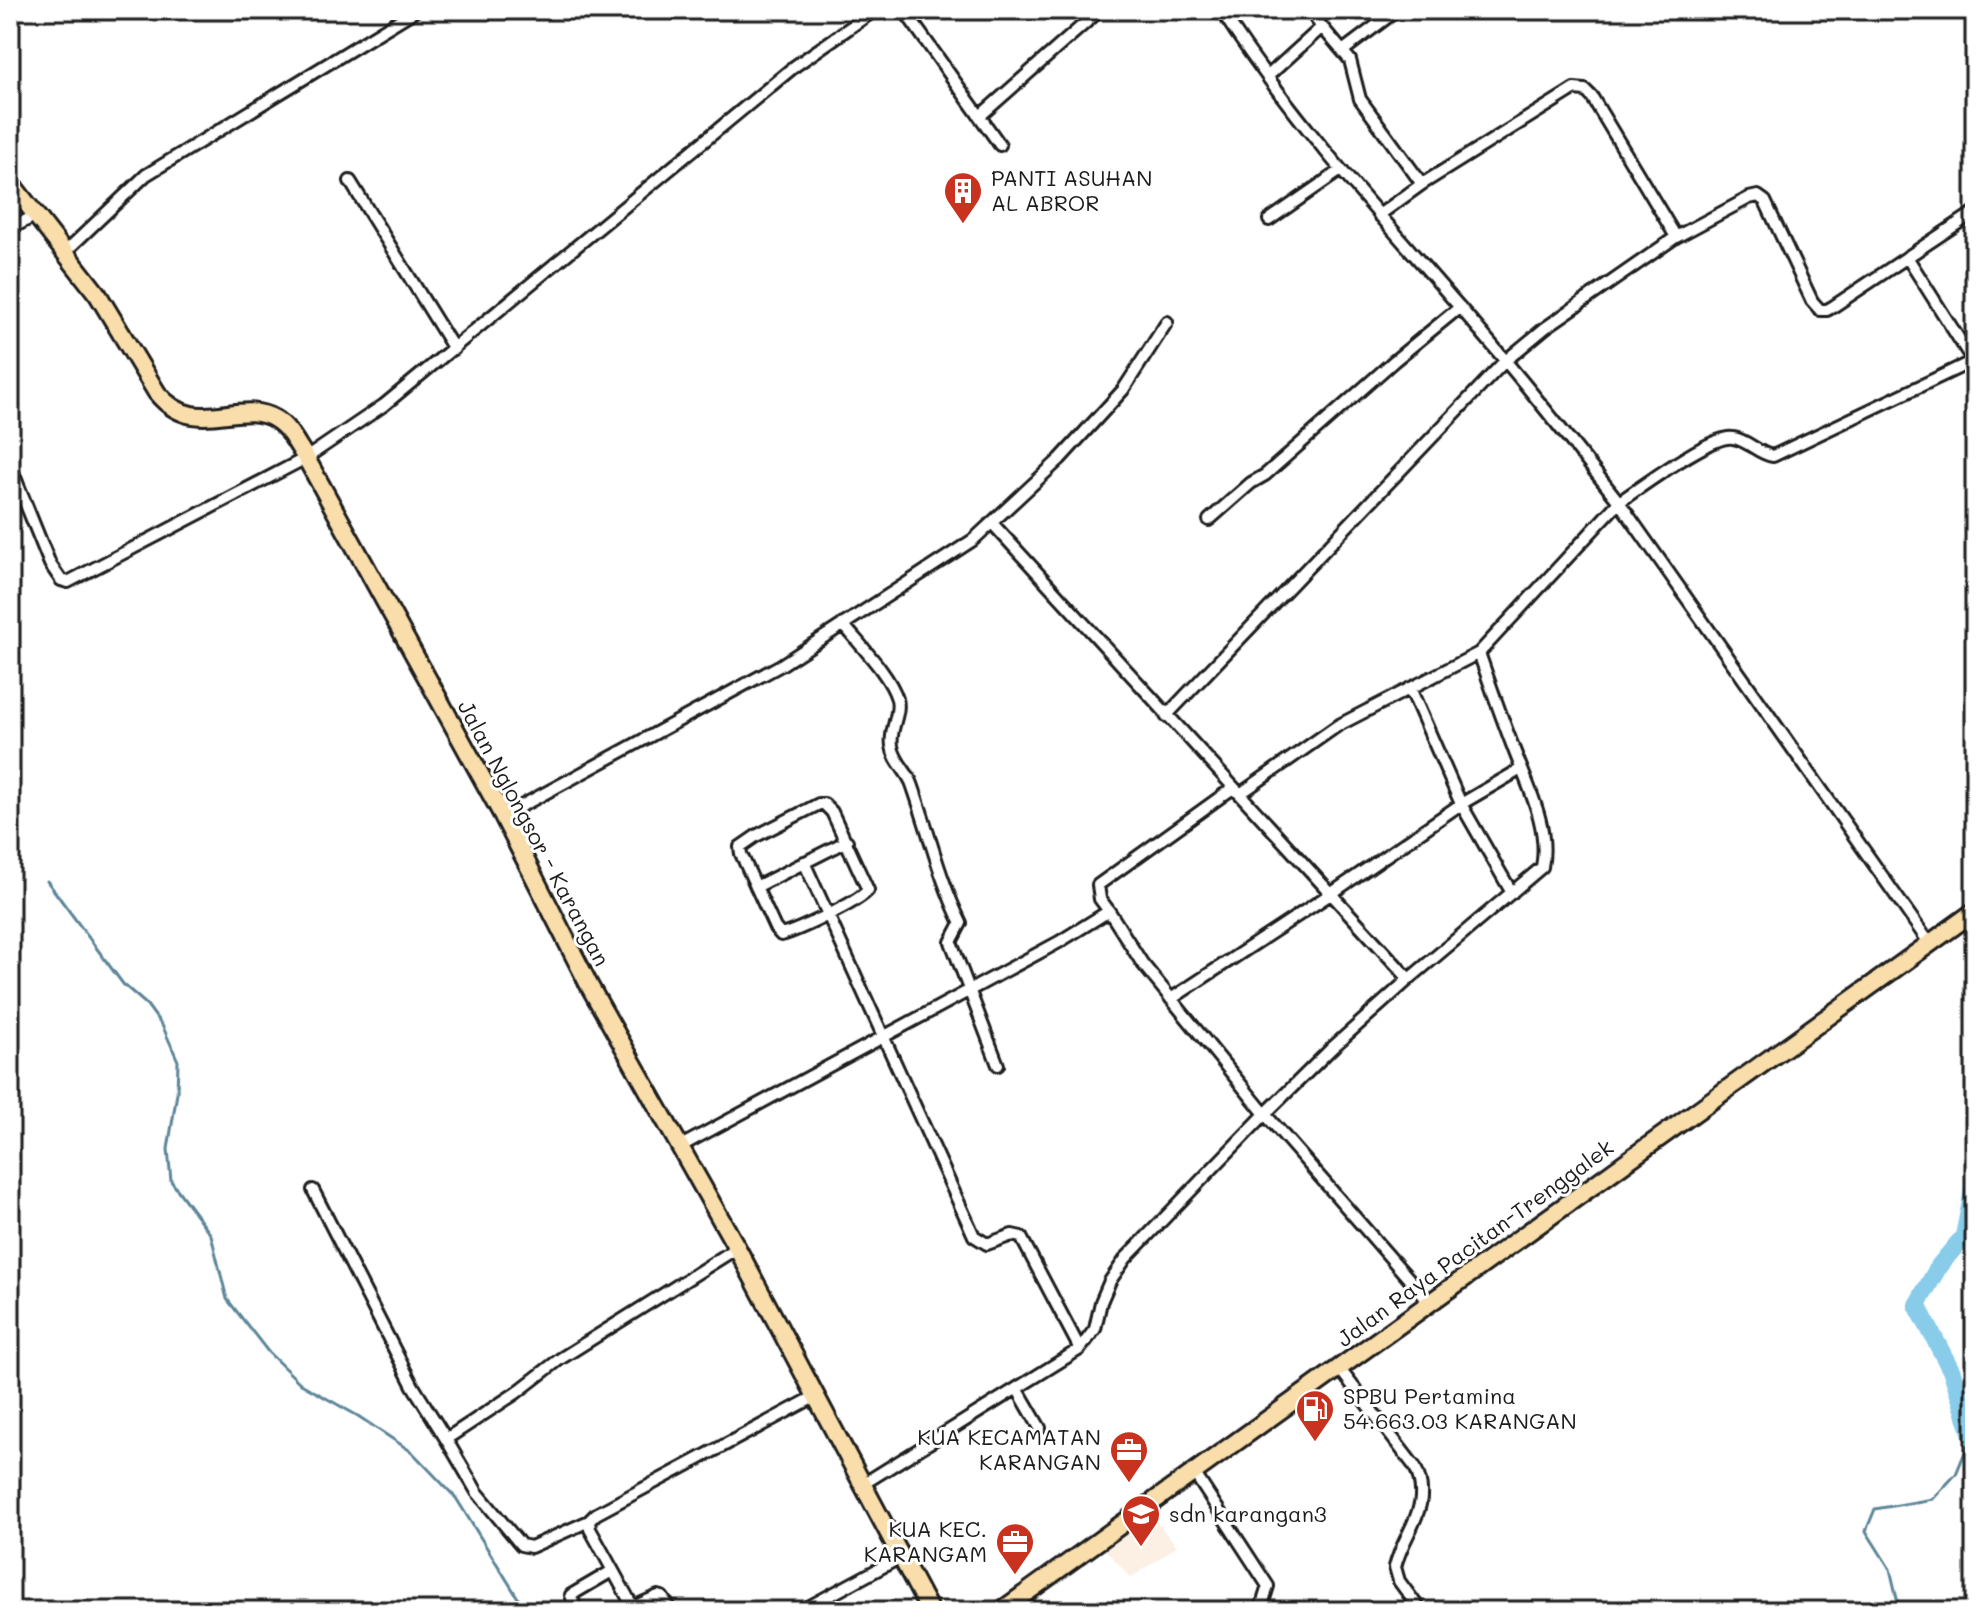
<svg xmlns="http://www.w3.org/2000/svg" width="1985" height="1621" viewBox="0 0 1985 1621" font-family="Mali,sans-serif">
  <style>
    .built { fill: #fcefe4 }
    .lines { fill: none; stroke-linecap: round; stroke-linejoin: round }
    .stream { stroke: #5d8698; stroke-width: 3 }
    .river { stroke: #89ccea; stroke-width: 18 }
    .minor-casing { stroke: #1c1c1c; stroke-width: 16 }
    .trunk-casing { stroke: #1c1c1c; stroke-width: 22 }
    .minor { stroke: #fff; stroke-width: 10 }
    .trunk { stroke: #f9deab; stroke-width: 16 }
    .labels { text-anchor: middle; stroke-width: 6; stroke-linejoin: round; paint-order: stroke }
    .poi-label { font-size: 22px; fill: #1c1c1c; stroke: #fff; text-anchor: start }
    .street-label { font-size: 22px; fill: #1c1c1c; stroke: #fff }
  </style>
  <rect width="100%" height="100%" fill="#fff"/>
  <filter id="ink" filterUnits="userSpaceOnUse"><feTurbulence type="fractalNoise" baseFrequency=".0125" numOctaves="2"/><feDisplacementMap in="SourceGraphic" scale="16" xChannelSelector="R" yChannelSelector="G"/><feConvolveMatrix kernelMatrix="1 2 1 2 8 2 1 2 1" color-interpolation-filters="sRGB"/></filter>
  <g filter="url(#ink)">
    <!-- built -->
    <path class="built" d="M1151,1516L1177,1546L1131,1578L1105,1549Z"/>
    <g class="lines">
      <!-- stream -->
      <path class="stream" d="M47,881L123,984L147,1005L163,1027L178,1061L177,1093L168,1149L171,1181L211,1235L227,1299L269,1353L301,1384L358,1416L412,1452L456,1498L526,1611
        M1900,1611L1890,1569L1866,1531L1875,1509L1933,1499L1956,1474L1972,1435"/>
      <!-- river -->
      <path class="river" d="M1972,1435L1952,1372L1917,1305L1939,1266L1964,1236L1975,1181"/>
      <!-- minor casing -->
      <g class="minor-casing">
        <path id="minor" d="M904,10L1000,145
          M1221,10C1289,116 1375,209 1457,304C1513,368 1566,435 1619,502L1479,653C1490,684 1501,716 1513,747C1527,785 1550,826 1542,867L1409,979L1333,1047L1265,1114L1429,1302
          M1322,27L1350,60L1360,99L1422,184
          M1344,50L1397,10
          M1268,76L1322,27L1309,10
          M980,116L1100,10
          M350,181L454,349
          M1379,215L1422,184L1574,89L1585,90L1592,97L1676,237L1749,198L1758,196L1765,201L1812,301L1820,310H1827L1834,306L1975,212
          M1269,220L1341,170
          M10,229L36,215
          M64,253L146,175L416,10
          M1907,257L1973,361
          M10,465L50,564L61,580L68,582L306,458L384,405L795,66L875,10
          M1209,520L1251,483L1265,475L1394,361L1460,307
          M992,523L1409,979
          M843,624C859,644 890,675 897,699C901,714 889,729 892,746C894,761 907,771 912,784C929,832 939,878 961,923L951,942L998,1065
          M1410,688L1461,804L1521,769
          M1166,716L1504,362L1545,328L1676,237
          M1240,794L1337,726L1479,653
          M819,804H824L832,812L868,890C859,902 797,931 781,935L775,928L741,854L740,847L756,836Z
          M503,816L781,665L973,540L1060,459L1123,390L1167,322
          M804,862L974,1236L987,1244L1012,1235L1021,1237L1080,1349
          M756,887L847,841
          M1109,911L1100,899L1098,885L1233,788
          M1930,944L1619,502C1640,488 1712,434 1733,438C1748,440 1758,454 1773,456L1975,360
          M1171,999L1332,893L1461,804L1512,893
          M681,1146L1059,942L1109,911L1142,963L1265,1114L1126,1258L1110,1281L1101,1302L1095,1329L1080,1349L863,1484
          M313,1190L413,1386L446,1439L516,1393L560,1359L737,1248
          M1339,1368L1415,1467C1434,1508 1404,1530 1395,1567L1399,1581L1421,1611
          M1018,1390L1040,1428
          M446,1439L477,1492L521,1545L531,1547L589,1521
          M1195,1474L1268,1586L1262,1605L1267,1611
          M577,1611L571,1595L612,1571
          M672,1611L662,1597L658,1596L633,1607L590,1529L589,1521L596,1514L816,1396
          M801,1611L899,1558"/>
      </g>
      <!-- trunk casing -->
      <g class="trunk-casing">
        <path id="trunk" d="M10,182L98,295L157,393C196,440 238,397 275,419C289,427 297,445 306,458L503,816L590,987L737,1248L930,1611
          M1001,1611L1975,911"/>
      </g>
      <!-- minor -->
      <use href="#minor" class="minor"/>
      <!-- trunk -->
      <use href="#trunk" class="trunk"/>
    </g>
  </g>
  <!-- icons -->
  <defs>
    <g id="building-pin" transform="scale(2)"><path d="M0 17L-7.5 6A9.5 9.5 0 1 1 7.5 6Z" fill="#c8321e" stroke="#fff"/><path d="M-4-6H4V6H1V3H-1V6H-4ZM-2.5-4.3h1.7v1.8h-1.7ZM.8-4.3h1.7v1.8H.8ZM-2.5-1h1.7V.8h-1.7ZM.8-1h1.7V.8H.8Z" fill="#fff"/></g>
    <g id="fuel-pin" transform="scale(2)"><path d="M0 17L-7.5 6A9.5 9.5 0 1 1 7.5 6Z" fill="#c8321e" stroke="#fff"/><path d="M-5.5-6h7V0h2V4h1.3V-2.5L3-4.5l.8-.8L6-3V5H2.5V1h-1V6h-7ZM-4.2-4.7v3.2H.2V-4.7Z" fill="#fff"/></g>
    <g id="office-pin" transform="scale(2)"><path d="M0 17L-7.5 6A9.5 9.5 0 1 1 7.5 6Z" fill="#c8321e" stroke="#fff"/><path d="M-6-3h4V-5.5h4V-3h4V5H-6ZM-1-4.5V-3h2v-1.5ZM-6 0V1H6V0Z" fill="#fff"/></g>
    <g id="school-pin" transform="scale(2)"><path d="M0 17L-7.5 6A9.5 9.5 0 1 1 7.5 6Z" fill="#c8321e" stroke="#fff"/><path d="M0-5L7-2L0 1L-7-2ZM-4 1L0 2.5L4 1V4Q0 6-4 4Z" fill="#fff"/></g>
  </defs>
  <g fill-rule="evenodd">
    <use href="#building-pin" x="963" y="191"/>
    <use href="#fuel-pin" x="1315" y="1409"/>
    <use href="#office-pin" x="1129" y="1450"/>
    <use href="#school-pin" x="1141" y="1514"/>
    <use href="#office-pin" x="1015" y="1542"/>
  </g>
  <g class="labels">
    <!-- poi labels -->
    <g class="poi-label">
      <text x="991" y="186">PANTI ASUHAN<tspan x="991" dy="25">AL ABROR</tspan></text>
      <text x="1343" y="1404">SPBU Pertamina<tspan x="1343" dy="25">54.663.03 KARANGAN</tspan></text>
      <text x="1101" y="1445" text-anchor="end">KUA KECAMATAN<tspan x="1101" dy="25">KARANGAN</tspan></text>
      <text x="1169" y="1522">sdn karangan3</text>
      <text x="987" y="1537" text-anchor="end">KUA KEC.<tspan x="987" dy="25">KARANGAM</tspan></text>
    </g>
    <!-- street labels -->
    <g class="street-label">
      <text transform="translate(534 833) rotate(62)" y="8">Jalan Nglongsor - Karangan</text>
      <text transform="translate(1475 1243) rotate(-36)" y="8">Jalan Raya Pacitan-Trenggalek</text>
    </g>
  </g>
  <!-- margin -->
  <rect width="1985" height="1621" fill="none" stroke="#fff" stroke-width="40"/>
  <rect x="20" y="20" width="1945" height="1581" fill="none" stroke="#1c1c1c" stroke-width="3" filter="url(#ink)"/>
</svg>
